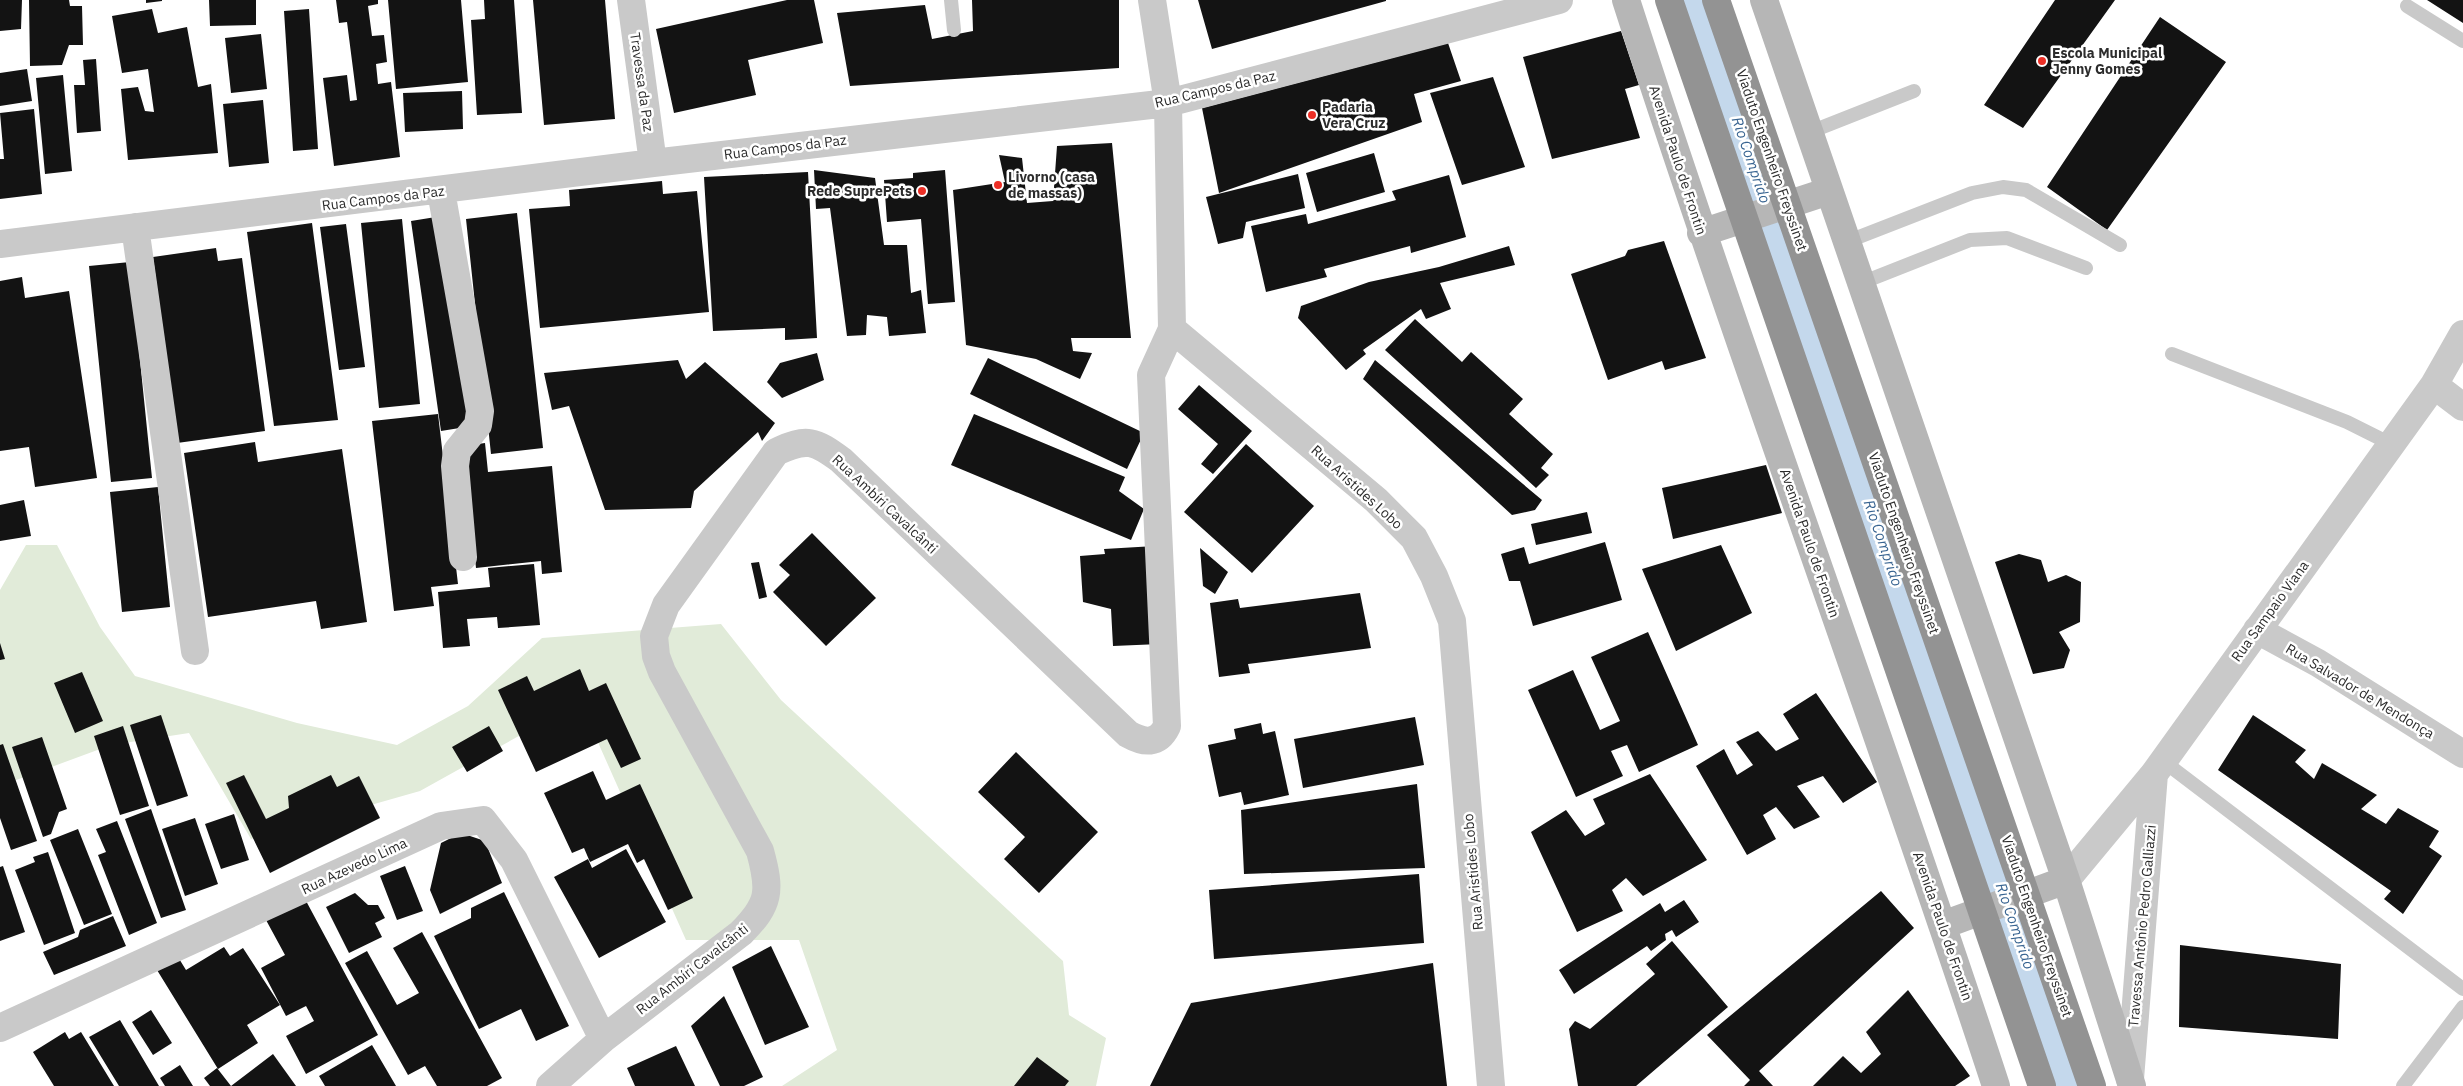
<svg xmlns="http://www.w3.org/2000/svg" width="2463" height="1086" viewBox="0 0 2463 1086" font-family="'IBM Plex Sans',sans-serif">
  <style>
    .green { fill: #e1ebd9 }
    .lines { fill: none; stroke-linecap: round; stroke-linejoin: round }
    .river { stroke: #c4d8ec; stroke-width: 66 }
    .building { fill: #131313 }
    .lane { stroke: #c9c9c9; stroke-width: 14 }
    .street { stroke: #c9c9c9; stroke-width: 28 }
    .secondary { stroke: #b6b6b6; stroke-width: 28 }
    .highway-bridge { stroke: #939393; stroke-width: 28 }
    .poi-dot { fill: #ec2f26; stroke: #fff; stroke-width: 2 }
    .labels { text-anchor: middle; stroke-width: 5; stroke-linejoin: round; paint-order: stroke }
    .poi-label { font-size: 14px; font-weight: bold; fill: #2c2c2c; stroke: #fff; text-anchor: start }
    .street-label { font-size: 14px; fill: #2c2c2c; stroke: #fff }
    .water-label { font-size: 15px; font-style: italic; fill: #386491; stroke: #fff }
  </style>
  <rect width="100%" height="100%" fill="#fff"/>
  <!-- green -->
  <path class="green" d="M26,545H57L100,627L135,676L297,723L397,745L468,706L542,638L721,624L781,700L1063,961L1069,1015L1106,1038L1096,1086H782L837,1050L799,940H686L580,702L420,791L251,839L189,733L111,745L0,786V590Z"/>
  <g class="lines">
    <!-- river -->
    <path class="river" d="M1695,0L2070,1086"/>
  </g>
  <!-- building -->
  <path class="building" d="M0,0H22L21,29L0,31Z
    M29,0H69L70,6H82L83,45H69L62,65L30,66Z
    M146,0H162V1L146,3Z
    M209,0H256V25L210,26Z
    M336,0H378V4L368,6L372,36L384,35L387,62L376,64L378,84L391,82L400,157L334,166L323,78L347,75L350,101L357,100L347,22L339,23Z
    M388,0H461L468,82L396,89Z
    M484,0H514L522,113L477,115L471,20L485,19Z
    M533,0H605L615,119L544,125Z
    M787,0H814L823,43L748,60L756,95L674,113L656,29Z
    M972,0H1119V68L850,86L837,13L925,5L932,39L973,31Z
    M1198,0H1386V1L1212,49Z
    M2055,0H2115L2023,128L1984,105Z
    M2427,0H2463V23Z
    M152,9L158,33L187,27L198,87L211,84L218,153L128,160L121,89L138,87L145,111L154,112L148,69L122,73L112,16Z
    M309,9L318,149L293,151L284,11Z
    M2160,17L2226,62L2107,230L2047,187Z
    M1621,31L1639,85L1625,89L1640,138L1552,159L1523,57Z
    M261,34L267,89L231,93L225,38Z
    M1448,43L1461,81L1414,94L1422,122L1219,193L1202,108Z
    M96,59L101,131L77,133L74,85H85L83,60Z
    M27,69L32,101L0,106V73Z
    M63,75L72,171L45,174L36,78Z
    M1493,77L1525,167L1462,185L1430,93Z
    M462,91L463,129L405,132L403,93Z
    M263,100L269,163L229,167L223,104Z
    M34,109L42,194L0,199V159H4L0,113Z
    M1112,143L1131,338H1071L1073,351L1092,353L1080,379L1036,359L966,345L953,190L1005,182L999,155L1022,158L1027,203L1053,201L1057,146Z
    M1374,153L1385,192L1317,212L1306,173Z
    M814,170L875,178L884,245H907L911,293L921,290L926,333L889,336L887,317L867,315L866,335L847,336L830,208L816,209Z
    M945,170L955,302L928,304L921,219L887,222L884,180L913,178V173Z
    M808,172L817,338L785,340V328L713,331L704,177Z
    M1298,174L1305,208L1246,222L1243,238L1218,244L1206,197Z
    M1449,175L1466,237L1411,253L1410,246L1324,269L1327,277L1266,292L1251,226L1306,214L1308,224L1396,200L1392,191Z
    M662,181L663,194L697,191L709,312L540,328L529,209L570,206L569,190Z
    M517,213L543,448L491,454L466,219Z
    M442,216L472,426L441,431L411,221Z
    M402,219L420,404L379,408L361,223Z
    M312,223L338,420L274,426L247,232Z
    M346,224L365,367L339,370L320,227Z
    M1664,241L1706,358L1665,370L1662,361L1608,380L1571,274L1625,256L1628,250Z
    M1509,246L1515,265L1440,283L1451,309L1426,319L1421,309L1363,350L1366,354L1346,370L1298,318L1301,306L1369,282L1439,267Z
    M216,248L218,261L242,258L265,431L177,443L153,257Z
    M130,262L152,478L111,482L89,266Z
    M22,277L25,298L69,291L97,478L35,487L29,447L0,451V281Z
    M1415,319L1462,362L1471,352L1523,399L1509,414L1553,454L1541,468L1549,475L1536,488L1385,350Z
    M817,353L824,380L782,398L767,382L780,363Z
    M988,358L1144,433L1127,469L970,394Z
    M678,360L686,379L705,362L775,423L762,441L758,432L694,491L691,508L605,510L569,406L552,410L544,373Z
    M1375,360L1542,500L1535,510L1512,515L1363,379Z
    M1199,385L1252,431L1213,474L1201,464L1218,444L1178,409Z
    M438,414L458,584L431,587L434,606L394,611L372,421Z
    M974,414L1125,477L1119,491L1144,509L1131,540L951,465Z
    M255,442L258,462L342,449L367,622L321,629L316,601L208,617L184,453Z
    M485,443L488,472L552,466L562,572L542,574L541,561L476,568L464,446Z
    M1246,444L1314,506L1252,573L1184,512Z
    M1766,465L1782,513L1673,539L1662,488Z
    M158,487L170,607L122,612L110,492Z
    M24,500L31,536L0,541V505Z
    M1587,512L1592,533L1536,545L1531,524Z
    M812,533L876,598L826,646L773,592L790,575L779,565Z
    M1605,542L1622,600L1533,626L1520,581H1509L1501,554L1524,547L1529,564Z
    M1721,545L1752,613L1676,651L1642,569Z
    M1155,546L1160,644L1113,646L1111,609L1083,602L1080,556L1105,554L1104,549Z
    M1200,548L1228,572L1215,594L1203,586Z
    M2019,554L2041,560L2048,582L2066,575L2081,582L2080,622L2059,632L2070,650L2064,668L2033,674L1995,562Z
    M759,562L767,597L759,599L751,563Z
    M534,564L540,625L498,628L497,617L467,619L470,646L443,648L438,592L490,587L488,568Z
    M1360,593L1371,648L1248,664L1250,673L1219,677L1210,603L1238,599L1240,608Z
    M1648,632L1698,745L1639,772L1627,745L1611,751L1623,776L1576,797L1528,690L1573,670L1600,730L1620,721L1591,657Z
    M0,643L5,659L0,660Z
    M580,669L589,691L606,683L641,759L621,768L607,739L536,772L498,690L527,676L534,691Z
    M82,672L103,721L75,733L54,683Z
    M1816,693L1877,782L1843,803L1823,776L1797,786L1820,817L1794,829L1776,807L1763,815L1776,839L1747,855L1696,766L1724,749L1737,775L1753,765L1736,742L1758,731L1776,751L1799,739L1783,714Z
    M161,715L188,796L157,806L130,725Z
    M2253,715L2306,750L2295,762L2314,779L2322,763L2377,795L2361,809L2386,824L2398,808L2439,831L2429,847L2442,856L2403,914L2384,899L2391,891L2218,770Z
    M1415,717L1424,765L1303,788L1294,739Z
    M1261,723L1263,734L1275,731L1289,795L1244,805L1241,792L1219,797L1208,745L1236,739L1234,729Z
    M123,726L149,806L120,815L94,736Z
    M489,726L503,751L467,772L452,747Z
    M42,737L67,809L59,812L51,834L43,837L12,747Z
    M3,744L37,841L11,850L0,818V745Z
    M1016,752L1098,832L1039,893L1004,859L1025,837L978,792Z
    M593,771L606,800L640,784L693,898L668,910L644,859L637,863L628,844L590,862L584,848L572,853L544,793Z
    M1650,774L1707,860L1643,896L1626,878L1612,890L1623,911L1577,932L1531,832L1566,810L1585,836L1605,824L1593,799Z
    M244,775L266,819L289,808L288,796L331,775L337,787L359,776L380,818L270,873L226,783Z
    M1417,784L1425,868L1244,874L1241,810Z
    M151,809L186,910L161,918L125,819Z
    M234,814L249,860L221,869L205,824Z
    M195,818L218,884L185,896L162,829Z
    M117,821L157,923L129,935L98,855L106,852L96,829Z
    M78,829L112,914L84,925L50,840Z
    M461,833L485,841L502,883L440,914L430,890L441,843Z
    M626,849L666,922L599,958L554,877L588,859L592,868Z
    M48,852L75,933L44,945L15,870L35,862L33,857Z
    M3,866L25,932L0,941V867Z
    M405,866L423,911L397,920L380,876Z
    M1419,874L1424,943L1214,959L1209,890Z
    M1881,891L1914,928L1759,1071L1773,1086H1744L1750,1080L1707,1035Z
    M504,892L569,1026L536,1041L521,1009L479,1029L434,936L471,918V908Z
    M355,893L368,905H378L385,918L375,923L382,937L349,953L326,907Z
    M305,899L378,1035L306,1074L286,1036L314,1021L306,1006L286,1016L261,968L285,955L266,920Z
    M1684,900L1699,922L1676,937L1672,930L1665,934L1666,940L1651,951L1647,946L1574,994L1559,970L1660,903L1665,912Z
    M113,916L126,946L54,975L43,952L78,937L80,930Z
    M422,932L502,1078L487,1086H437L425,1066L408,1075L345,963L367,951L397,1005L419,993L393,948Z
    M1672,941L1728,1007L1636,1086H1578L1569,1029L1575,1021L1590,1029L1655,974L1646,964Z
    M2180,945L2341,964L2338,1039L2179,1027Z
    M771,946L809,1027L765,1045L732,967Z
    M224,947L230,956L243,948L280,1005L247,1025L258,1043L218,1069L157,970L178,957L186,970Z
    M1433,963L1447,1086H1150L1191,1003Z
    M1908,990L1970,1076L1955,1086H1813L1843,1056L1861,1073L1881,1054L1866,1032Z
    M724,996L763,1077L744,1086H720L691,1026Z
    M151,1010L172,1043L153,1055L132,1022Z
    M120,1020L159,1086H119L89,1037Z
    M65,1032L69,1039L81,1032L114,1086H54L33,1052Z
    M372,1045L396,1086H325L319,1076Z
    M676,1046L695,1086H635L627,1068Z
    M273,1054L296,1086H210L204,1078L217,1068L231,1086Z
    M1037,1057L1069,1081L1065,1086H1014Z
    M180,1065L193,1086H165L160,1078Z"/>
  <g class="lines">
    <!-- lane -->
    <path class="lane" d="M951,0L954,30
      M2407,6L2463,41
      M1810,132L1914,91
      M1846,242L1972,193L2003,187L2026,190L2120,245
      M1861,283L1970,240L2007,238L2086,268
      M2172,354L2347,422L2391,444
      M2163,761L2463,989
      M2403,1086L2463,1007"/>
    <!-- street -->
    <path class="street" d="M631,0L653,163
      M1152,0L1168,103L1172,329L1376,500L1414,538L1434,576L1452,621L1491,1086
      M441,191L480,411L478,425L457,451L455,466L463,557
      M135,227L195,651
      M0,244L653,163L1168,103L1559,0
      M2434,385L2463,407
      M2257,630L2318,663L2463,754
      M2066,880L2154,774L2434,385L2463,334
      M0,1028L441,826L483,820L514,860L603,1039
      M2130,1079L2154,774
      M550,1086L603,1039L741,933C770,904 771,891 760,851L662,672L656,656L654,636L666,605L776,452C807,437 815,441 841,460L1128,734C1144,743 1158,745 1167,726L1151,375L1172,329"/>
    <!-- secondary -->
    <path class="secondary" d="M1626,0C1743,364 1877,723 1996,1086
      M1764,0L2066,880L2132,1086
      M1701,233L1829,191
      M1943,925L2066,880"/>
    <!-- highway-bridge -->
    <path class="highway-bridge" d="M1669,0L2042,1086
      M1716,0L2092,1086"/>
  </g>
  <!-- markers -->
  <g class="poi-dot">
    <circle cx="2042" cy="61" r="5"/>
    <circle cx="1312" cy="115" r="5"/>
    <circle cx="998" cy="185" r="5"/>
    <circle cx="922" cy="191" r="5"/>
  </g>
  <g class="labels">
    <!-- poi labels -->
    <g class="poi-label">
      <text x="2052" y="58">Escola Municipal<tspan x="2052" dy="16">Jenny Gomes</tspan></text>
      <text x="1322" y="112">Padaria<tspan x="1322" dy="16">Vera Cruz</tspan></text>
      <text x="1008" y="182">Livorno (casa<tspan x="1008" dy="16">de massas)</tspan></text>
      <text x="912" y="196" text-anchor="end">Rede SuprePets</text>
    </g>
    <!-- street labels -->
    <g class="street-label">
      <text transform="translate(642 82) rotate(82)" y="5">Travessa da Paz</text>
      <text transform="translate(1215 89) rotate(-13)" y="5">Rua Campos da Paz</text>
      <text transform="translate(785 147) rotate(-7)" y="5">Rua Campos da Paz</text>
      <text transform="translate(1678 160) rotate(72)" y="5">Avenida Paulo de Frontin</text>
      <text transform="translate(1772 160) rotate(71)" y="5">Viaduto Engenheiro Freyssinet</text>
      <text transform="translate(383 198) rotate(-7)" y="5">Rua Campos da Paz</text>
      <text transform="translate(1357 487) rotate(42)" y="5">Rua Aristides Lobo</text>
      <text transform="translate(885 504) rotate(43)" y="5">Rua Ambíri Cavalcânti</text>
      <text transform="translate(1810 543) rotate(71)" y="5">Avenida Paulo de Frontin</text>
      <text transform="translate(1904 543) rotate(71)" y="5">Viaduto Engenheiro Freyssinet</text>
      <text transform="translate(2270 611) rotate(-54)" y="5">Rua Sampaio Viana</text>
      <text transform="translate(2360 691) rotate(31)" y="5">Rua Salvador de Mendonça</text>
      <text transform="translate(354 866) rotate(-25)" y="5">Rua Azevedo Lima</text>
      <text transform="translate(1473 872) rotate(-95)" y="5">Rua Aristides Lobo</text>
      <text transform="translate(1943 926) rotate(71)" y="5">Avenida Paulo de Frontin</text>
      <text transform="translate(2037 926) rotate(71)" y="5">Viaduto Engenheiro Freyssinet</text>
      <text transform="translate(2142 926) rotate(-85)" y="5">Travessa Antônio Pedro Galliazzi</text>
      <text transform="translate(692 969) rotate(-38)" y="5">Rua Ambíri Cavalcânti</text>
    </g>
    <!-- water labels -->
    <g class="water-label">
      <text transform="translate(1751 160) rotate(71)" y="5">Rio Comprido</text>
      <text transform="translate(1883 543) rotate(71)" y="5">Rio Comprido</text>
      <text transform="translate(2015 926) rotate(71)" y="5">Rio Comprido</text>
    </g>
  </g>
</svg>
